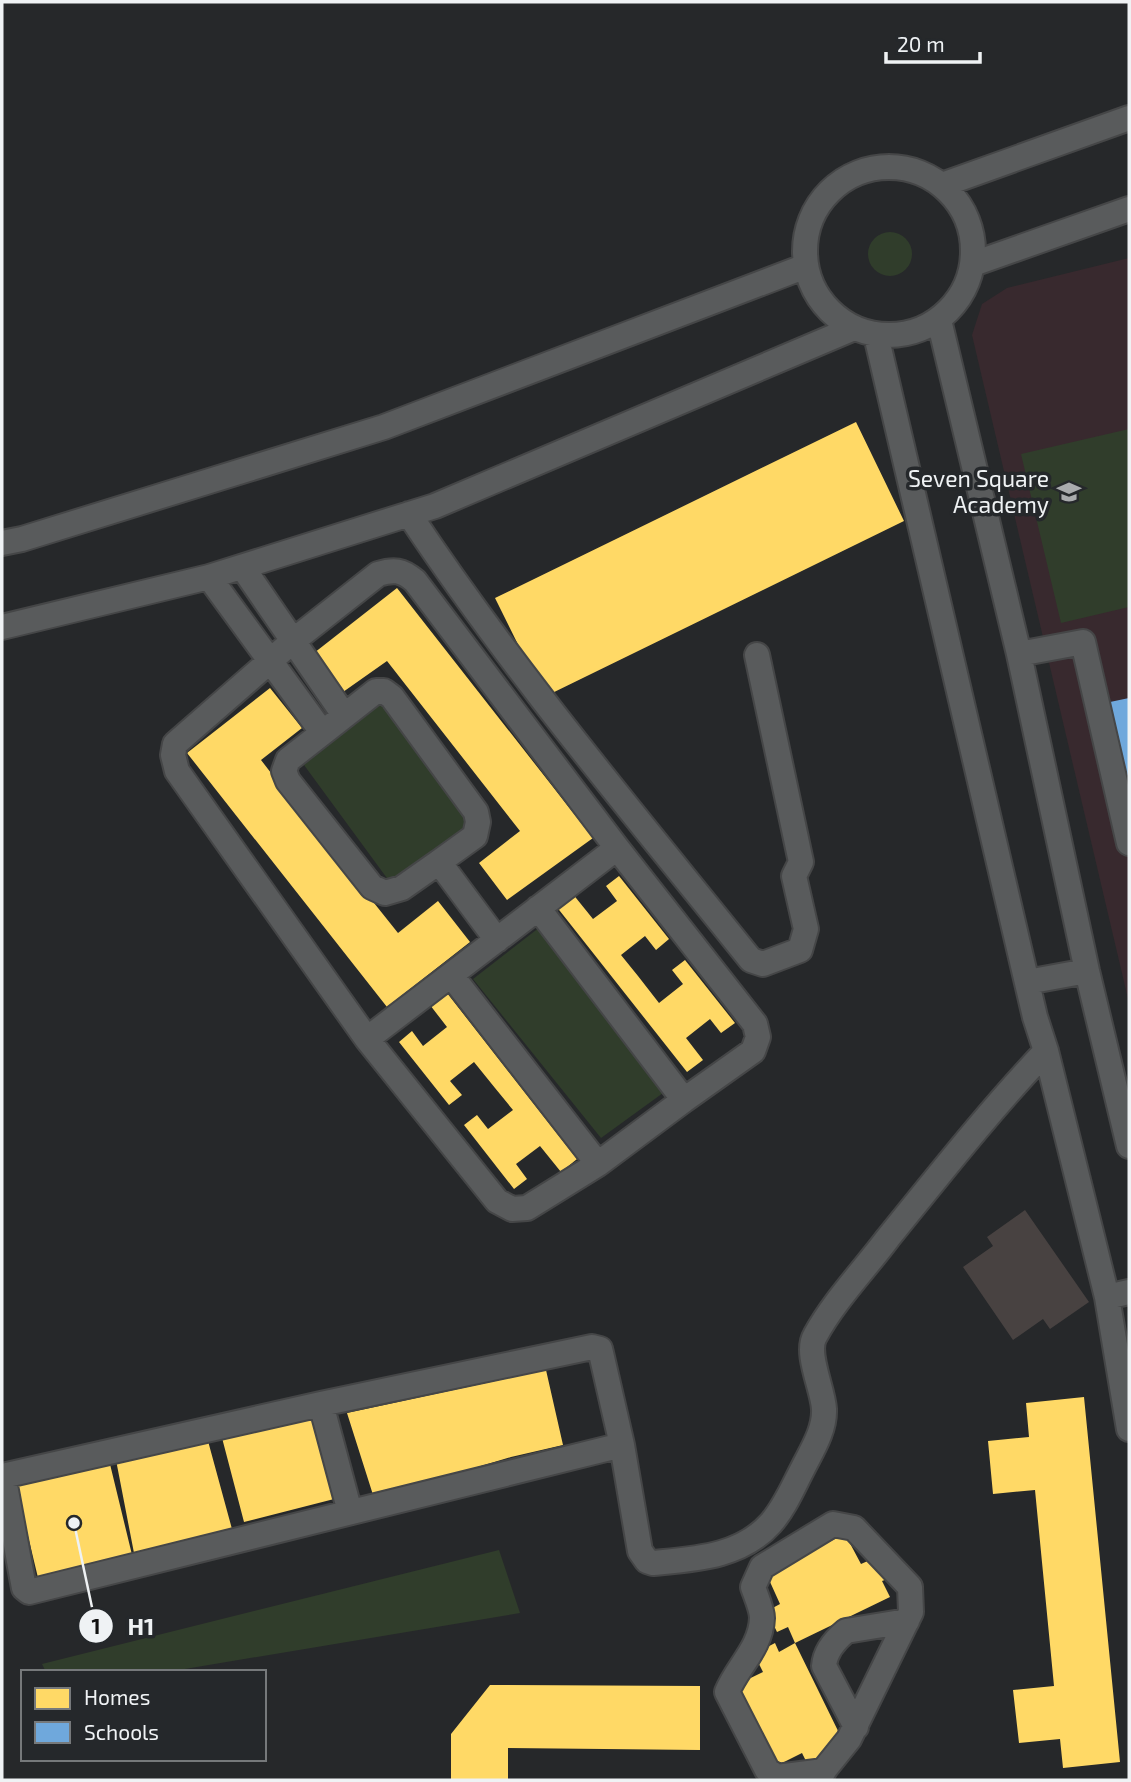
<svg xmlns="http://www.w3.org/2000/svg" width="1131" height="1782" viewBox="0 0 1131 1782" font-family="'Exo 2',sans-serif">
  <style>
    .education { fill: #38292e }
    .green { fill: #303d2b }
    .homes { fill: #ffd966 }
    .schools { fill: #6fa8dc }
    .building { fill: #484241 }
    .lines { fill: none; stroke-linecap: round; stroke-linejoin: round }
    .minor-casing { stroke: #454647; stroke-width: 28 }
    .minor { stroke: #595b5c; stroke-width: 24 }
    .labels { text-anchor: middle; stroke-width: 7; stroke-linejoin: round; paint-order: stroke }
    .poi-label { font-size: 23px; fill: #eff2f4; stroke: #25282b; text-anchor: end }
    .leader { fill: none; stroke: #eff2f4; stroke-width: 2.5 }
    .callout-dot { fill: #eff2f4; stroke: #25282b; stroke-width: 2.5 }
    .mark-label { font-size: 21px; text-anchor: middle; font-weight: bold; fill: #111 }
    .callout-label { font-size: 24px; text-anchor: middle; font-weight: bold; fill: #eff2f4; stroke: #25282b; stroke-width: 7; stroke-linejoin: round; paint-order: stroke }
  </style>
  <rect width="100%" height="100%" fill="#26282a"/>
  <!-- education -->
  <path class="education" d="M1129,258V1003L972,335L982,304L1007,288Z"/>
  <!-- green -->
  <path class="green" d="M868 254a22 22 0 1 1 44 0a22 22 0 1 1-44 0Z
    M1129,429V607L1061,623L1021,454Z
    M381,704L474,825L392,885L304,765Z
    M540,927L663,1093L601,1138L473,979Z
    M499,1550L520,1613L167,1672H46L42,1664Z"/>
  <!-- homes -->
  <path class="homes" d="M856,422L904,521L544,697L495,598Z
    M397,588L593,838L507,900L479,863L520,831L387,661L343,692L314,653Z
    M270,688L302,728L261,760L295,804L398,933L438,901L470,942L387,1007L187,753Z
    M619,876L669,939L656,950L645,936L621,955L638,976L659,1003L683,984L672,970L685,960L735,1023L721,1033L710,1019L686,1038L703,1060L687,1072L556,906L572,893L593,919L617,901L606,886Z
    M447,993L577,1159L561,1172L540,1146L516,1164L527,1179L514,1189L464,1125L477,1115L488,1129L513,1110L495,1088L474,1062L450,1081L462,1095L449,1105L399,1042L412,1031L423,1046L447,1027L430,1005Z
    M546,1370L563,1445L511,1457L374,1498L347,1413Z
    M1084,1397L1120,1762L1063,1768L1060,1739L1019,1743L1013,1690L1054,1686L1035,1490L993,1494L988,1441L1029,1437L1026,1403Z
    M315,1410L338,1498L244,1522L221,1434Z
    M208,1441L232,1529L134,1553L116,1460Z
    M109,1460L134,1563L40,1586L15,1482Z
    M845,1534L861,1564L879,1556L890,1578L882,1581L890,1597L795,1643L788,1627L777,1632L767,1611L780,1604L766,1573Z
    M775,1643L779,1652L795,1643L842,1739L826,1746L831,1756L809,1767L802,1753L772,1768L732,1687L763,1672L754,1654Z
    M490,1685L700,1686V1750L508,1748V1780H451V1734Z"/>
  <!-- schools -->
  <path class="schools" d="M1129,698V785H1128L1110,702Z"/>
  <!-- building -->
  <path class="building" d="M1025,1210L1089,1302L1050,1329L1043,1319L1013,1340L963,1267L993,1246L987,1237Z"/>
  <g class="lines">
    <!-- minor casing -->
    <g class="minor-casing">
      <path id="minor" d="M805 251a84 84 0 1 1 168 0a84 84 0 1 1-168 0Z
        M942,185L1129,118
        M973,264L1129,209
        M939,320L1019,654L1087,971L1129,1146
        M876,335L1035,1017L1046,1051L1107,1297L1129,1429
        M409,514C513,671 634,814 751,960L763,964L800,950L806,929L794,876L801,862L757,655
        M2,543L22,539L384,427L806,266
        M243,568L344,715
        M209,577L322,732
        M2,627L209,577L435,506L854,328
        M1019,654L1083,642L1129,843
        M439,862L402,888L385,893L372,887L288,781L284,771L288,760L376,691H384L392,697L476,812L478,822L475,836L439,862L497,940
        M538,908L684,1100L598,1164L527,1208L512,1209L497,1201L367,1039L177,771L173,755L175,744L293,641L378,574C394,569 402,570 415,581L617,848L755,1024L758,1037L753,1051L684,1100
        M451,975L598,1164
        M1027,982L1087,971
        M367,1039L617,848
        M1107,1297L1129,1292
        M321,1404L350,1512
        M622,1445L601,1353L600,1349L592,1347L321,1404L7,1475L4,1480L24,1588L29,1592L622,1445L640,1551L647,1561L653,1563C695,1559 741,1557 771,1523C785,1507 793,1487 803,1468C812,1450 825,1430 824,1409C823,1389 805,1353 815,1336C834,1301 864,1270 888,1238C939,1175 990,1110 1046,1051
        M856,1727L824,1666C825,1652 835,1640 846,1631L907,1621
        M816,1780L849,1739L911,1612L910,1587L854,1528L833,1524L762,1567L753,1587C756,1596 762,1609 762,1618C761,1648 737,1667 727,1692L767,1770L777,1777L824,1771"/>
    </g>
    <!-- minor -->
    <use href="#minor" class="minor"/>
  </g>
  <!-- icons -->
  <defs>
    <g id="school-bare" transform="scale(1.89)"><path d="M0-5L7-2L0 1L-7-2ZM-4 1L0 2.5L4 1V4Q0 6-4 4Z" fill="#a9abad" stroke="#25282b" stroke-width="2.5" paint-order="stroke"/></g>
  </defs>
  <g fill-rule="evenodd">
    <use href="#school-bare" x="1069" y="492"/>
  </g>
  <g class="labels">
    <!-- poi labels -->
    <g class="poi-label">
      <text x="1049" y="487">Seven Square<tspan x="1049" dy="26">Academy</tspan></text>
    </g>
  </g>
  <!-- callouts -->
  <path class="leader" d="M74 1523L96 1626"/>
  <g class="callout-dot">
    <circle cx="74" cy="1523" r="7"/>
    <circle cx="96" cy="1626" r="18"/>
  </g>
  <g class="mark-label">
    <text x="96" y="1634">1</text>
  </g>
  <g class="callout-label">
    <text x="141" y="1635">H1</text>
  </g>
  <!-- border -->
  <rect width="1131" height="1782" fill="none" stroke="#eff2f4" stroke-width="7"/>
  <!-- legend -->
  <rect x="21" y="1670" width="245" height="91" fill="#25282b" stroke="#76797b" stroke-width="2"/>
  <rect x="35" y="1688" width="35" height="21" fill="#ffd966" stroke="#76797b" stroke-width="2"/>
  <text x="84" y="1705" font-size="21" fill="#eff2f4">Homes</text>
  <rect x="35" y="1722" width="35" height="21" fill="#6fa8dc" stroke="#76797b" stroke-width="2"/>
  <text x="84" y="1740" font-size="21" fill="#eff2f4">Schools</text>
  <!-- scale -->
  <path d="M886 52v10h94v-10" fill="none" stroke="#eff2f4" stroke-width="3.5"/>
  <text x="897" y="52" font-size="21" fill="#eff2f4" stroke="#25282b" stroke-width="5" paint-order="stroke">20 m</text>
</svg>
